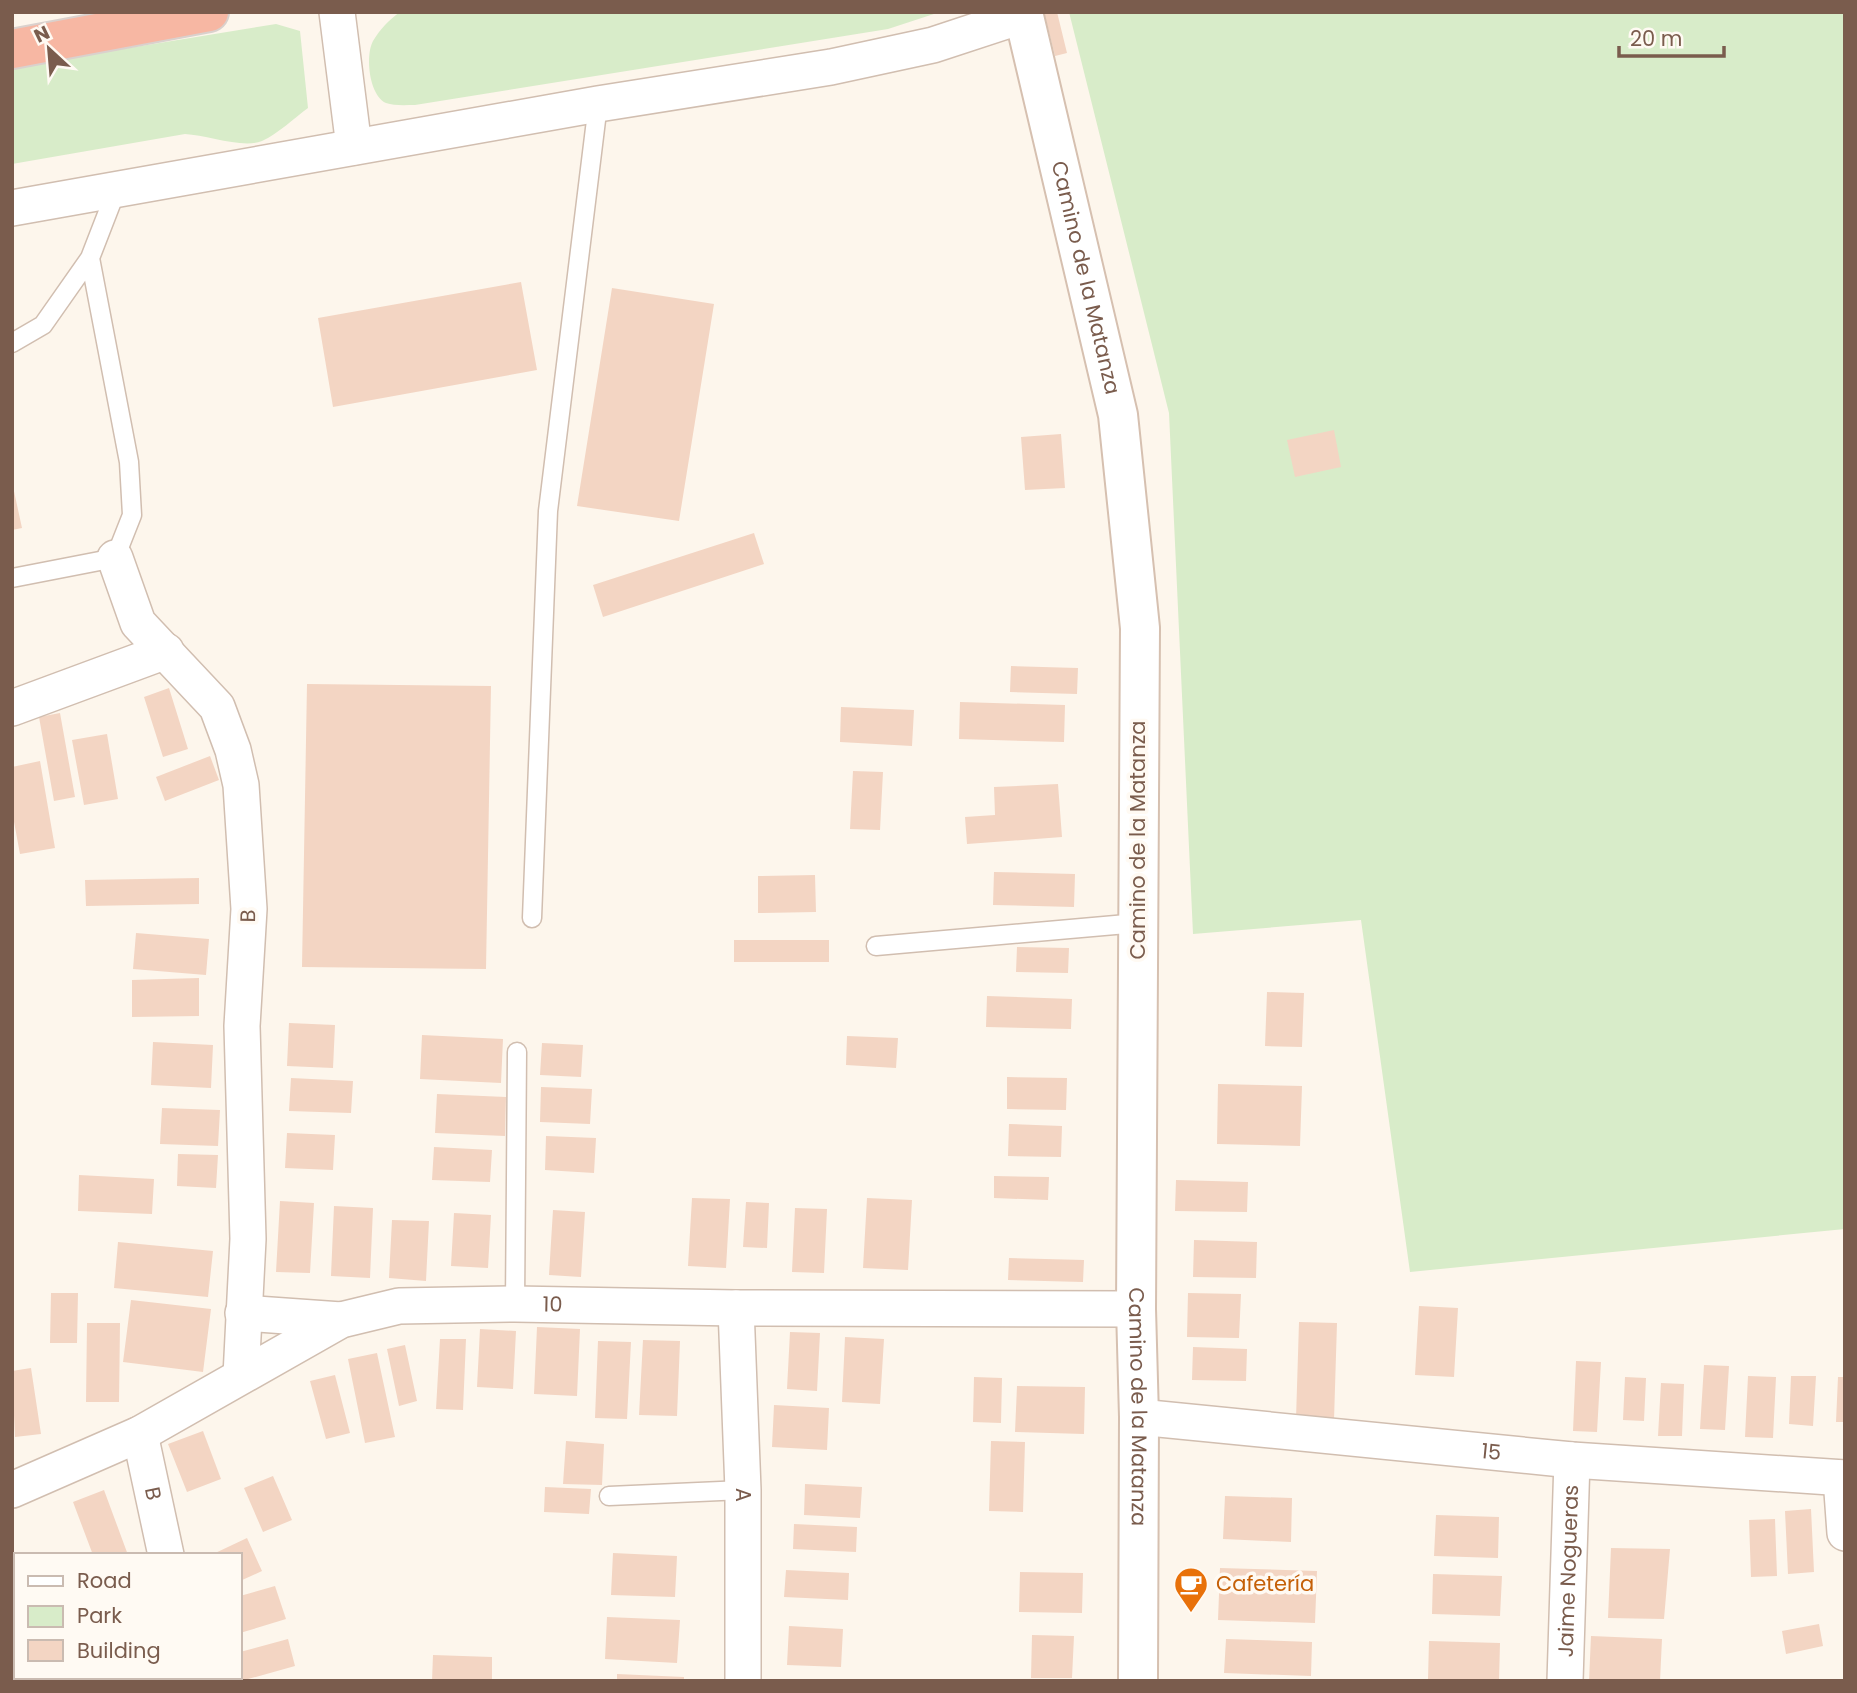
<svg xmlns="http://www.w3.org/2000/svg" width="1857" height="1693" viewBox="0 0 1857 1693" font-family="Poppins,sans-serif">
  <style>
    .green { fill: #d8ecc9 }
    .building { fill: #f3d5c3 }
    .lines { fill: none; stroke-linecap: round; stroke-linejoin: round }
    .lane-casing { stroke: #d1beb0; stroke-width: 21 }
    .street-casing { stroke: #d1beb0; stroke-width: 38 }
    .secondary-casing { stroke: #d6c0b0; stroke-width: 42 }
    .highway-casing { stroke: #dad1cd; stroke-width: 42 }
    .lane { stroke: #fff; stroke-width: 18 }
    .street { stroke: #fff; stroke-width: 35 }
    .secondary { stroke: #fff; stroke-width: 38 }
    .highway { stroke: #f7b7a3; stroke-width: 38 }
    .labels { text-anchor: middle; stroke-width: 7; stroke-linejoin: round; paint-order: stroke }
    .street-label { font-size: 21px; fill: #7a5c4d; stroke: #fffaf3 }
    .food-label { font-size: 21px; fill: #c56008; stroke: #fffaf3; text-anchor: start }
  </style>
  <rect width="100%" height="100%" fill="#fdf6ec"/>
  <!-- green -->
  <path class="green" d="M400,12H940L888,29L415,105C406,105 394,106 386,103C369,95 365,56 373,41C380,29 389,20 400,12Z
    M1069,12H1845V1229L1410,1272L1361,920L1193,934L1169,413Z
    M276,24L300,31L308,108C294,118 278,134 262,141C243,149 207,135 185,134L12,164V67Z"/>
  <!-- building -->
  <path class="building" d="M1044,12H1057L1067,53L1055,56Z
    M521,282L537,370L333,407L318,318Z
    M612,288L714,304L679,521L577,506Z
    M1334,430L1341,467L1295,477L1287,440Z
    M1061,434L1065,488L1025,490L1021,437Z
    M12,482L22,528L12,530Z
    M754,533L764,564L603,617L593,585Z
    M1011,666L1078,668L1077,694L1010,692Z
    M307,684L491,686L486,969L302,967Z
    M169,688L188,749L163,757L144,697Z
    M960,702L1065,705L1064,742L959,739Z
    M841,707L914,710L912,746L840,742Z
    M60,713L75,797L54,801L39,717Z
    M107,734L118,799L84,805L72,740Z
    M210,756L219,780L165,801L156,777Z
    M40,761L55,848L20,854L12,811V767Z
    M853,771L883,772L880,830L850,829Z
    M1058,784L1062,837L967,844L965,817L995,815L994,787Z
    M994,872L1075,874L1074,907L993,905Z
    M815,875L816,912L758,913V876Z
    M199,878V904L86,906L85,880Z
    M136,933L209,939L206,975L133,969Z
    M734,940H829V962H734Z
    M1017,947L1069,948L1068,973L1016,972Z
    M199,978V1016L132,1017V980Z
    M1267,992L1304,993L1302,1047L1265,1046Z
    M987,996L1072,999L1071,1029L986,1027Z
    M289,1023L335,1025L333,1068L287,1066Z
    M422,1035L503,1039L501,1083L420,1079Z
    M847,1036L898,1038L896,1068L846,1065Z
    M153,1042L213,1045L211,1088L151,1085Z
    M542,1043L583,1045L581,1077L540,1075Z
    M1007,1077L1067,1078L1066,1110L1007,1109Z
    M291,1078L353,1081L351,1113L289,1111Z
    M1218,1084L1302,1086L1300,1146L1217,1144Z
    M541,1087L592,1089L590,1124L540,1122Z
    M437,1094L506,1097L505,1136L435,1133Z
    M162,1108L220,1110L218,1146L160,1144Z
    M1009,1124L1062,1126L1061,1157L1008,1156Z
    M287,1133L335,1135L333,1170L285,1168Z
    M546,1136L596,1138L594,1173L545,1170Z
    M434,1147L492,1150L490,1182L432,1180Z
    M178,1154L218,1155L216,1188L177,1186Z
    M79,1175L154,1179L152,1214L78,1211Z
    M994,1176L1049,1177L1048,1200L994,1198Z
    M1176,1180L1248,1182L1247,1212L1175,1211Z
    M692,1198L730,1199L726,1268L688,1266Z
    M867,1198L912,1200L908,1270L863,1268Z
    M280,1201L314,1203L310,1273L276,1272Z
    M746,1202L769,1203L767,1248L743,1247Z
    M334,1206L373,1208L370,1278L331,1276Z
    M795,1208L827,1209L824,1273L792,1272Z
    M553,1210L585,1212L581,1277L549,1275Z
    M454,1213L491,1215L488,1268L451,1266Z
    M392,1220L429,1221L426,1281L389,1278Z
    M1194,1240L1257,1242L1256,1278L1193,1277Z
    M118,1242L213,1251L208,1297L114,1288Z
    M1009,1258L1084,1260L1083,1282L1008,1280Z
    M51,1293H78L77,1343H50Z
    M1188,1293L1241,1294L1239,1338L1187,1337Z
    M131,1300L211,1309L203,1372L123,1362Z
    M1419,1306L1458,1308L1454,1377L1415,1375Z
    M1299,1322L1337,1323L1334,1420L1296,1419Z
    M87,1323H120L119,1402H86Z
    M537,1327L580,1329L577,1396L534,1394Z
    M480,1329L516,1331L513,1389L477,1387Z
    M790,1332L820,1333L817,1391L787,1389Z
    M845,1337L884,1339L880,1404L842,1402Z
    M440,1339H466L463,1410L436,1409Z
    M643,1340L680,1341L677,1416L639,1415Z
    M598,1341L631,1342L627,1419L595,1418Z
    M405,1345L417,1401L399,1406L387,1349Z
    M1193,1347L1247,1349L1246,1381L1192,1380Z
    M377,1353L395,1437L365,1443L348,1359Z
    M1576,1361L1601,1362L1597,1432L1573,1431Z
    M1704,1365L1729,1366L1725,1430L1700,1429Z
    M31,1368L41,1434L15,1437L12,1371Z
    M335,1375L350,1433L326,1439L310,1381Z
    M1748,1376L1776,1377L1773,1438L1745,1437Z
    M1791,1376H1816L1813,1426L1789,1424Z
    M974,1377L1002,1378L1001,1423L973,1422Z
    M1625,1377L1646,1378L1644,1421L1623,1420Z
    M1838,1377H1845V1422H1836Z
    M1661,1383L1684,1384L1682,1436H1658Z
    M1017,1386L1085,1387L1084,1434L1015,1432Z
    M774,1405L829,1408L827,1450L772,1447Z
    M203,1431L221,1479L187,1492L168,1444Z
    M566,1441L604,1444L602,1485L563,1484Z
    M991,1441L1025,1442L1023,1512L989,1511Z
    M273,1476L292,1520L263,1532L244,1488Z
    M805,1484L862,1487L860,1518L804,1515Z
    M545,1487L591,1489L589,1514L544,1512Z
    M104,1490L128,1555H93L73,1502Z
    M1225,1496L1292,1498L1291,1542L1223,1539Z
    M1811,1509L1814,1572L1788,1574L1785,1511Z
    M1436,1515L1499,1517L1498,1558L1434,1556Z
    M1775,1519L1777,1576L1751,1577L1749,1520Z
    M794,1524L857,1527L856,1552L793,1549Z
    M247,1538L262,1571L240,1581V1555H211Z
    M1611,1548L1670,1549L1664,1619L1608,1618Z
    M613,1553L677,1556L675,1597L611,1595Z
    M1220,1568L1317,1571L1315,1623L1218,1620Z
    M786,1570L849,1573L848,1600L784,1597Z
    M1020,1572L1083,1573L1082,1613L1019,1612Z
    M1433,1574L1502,1576L1500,1616L1432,1614Z
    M12,1583L16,1591V1621L12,1623Z
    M275,1586L286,1619L240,1633V1596Z
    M607,1617L680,1620L677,1663L605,1659Z
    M1819,1624L1823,1646L1786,1654L1782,1631Z
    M789,1626L843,1629L841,1667L787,1665Z
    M1032,1635L1074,1636L1072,1678H1031Z
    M1591,1636L1662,1639L1660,1681H1589Z
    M288,1639L295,1666L241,1681L240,1652Z
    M1226,1639L1312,1642L1311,1676L1224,1673Z
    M1429,1641L1500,1643L1499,1681L1428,1679Z
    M433,1655L492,1657V1681H432Z
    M617,1674L684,1677V1681H617Z
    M112,1677H164L166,1681H111Z"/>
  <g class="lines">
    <!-- lane casing -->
    <g class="lane-casing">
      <path id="lane" d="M12,343L43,325L90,258L116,191
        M12,578L115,558L132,515L129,462L90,258
        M532,918L548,511L598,104
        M876,946L1138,923
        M515,1304L517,1052
        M609,1496L743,1490"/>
    </g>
    <!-- street casing -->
    <g class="street-casing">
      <g id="street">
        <path d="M337,12L354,147"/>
        <path d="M12,208L598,104L831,67L933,45L1024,15"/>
        <path d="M115,558L138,623L217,707L233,750L241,785L249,909L242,1026L248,1239L241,1376"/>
        <path d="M12,708L166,651"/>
        <path id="s1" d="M736,1308L743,1490V1681"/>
        <path d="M243,1313L341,1320"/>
        <path id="s2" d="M1139,1417L1572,1460L1845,1478"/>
        <path id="s3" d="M140,1434L166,1555"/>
        <path d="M1841,1478L1845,1533"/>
        <path id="s4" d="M12,1490L140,1434L341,1320L399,1306L515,1304L736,1308L1136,1309"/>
        <path d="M192,1677L193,1681"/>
        <path id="s5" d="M1565,1681L1572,1460"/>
      </g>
    </g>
    <!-- secondary casing -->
    <g class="secondary-casing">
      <g id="secondary">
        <path id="s6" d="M1023,12L1118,415L1140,628L1136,1309L1139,1417L1138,1681"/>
      </g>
    </g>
    <!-- highway casing -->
    <g class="highway-casing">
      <path id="highway" d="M12,49L209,12"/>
    </g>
    <!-- lane -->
    <use href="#lane" class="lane"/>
    <!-- street -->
    <use href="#street" class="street"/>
    <!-- secondary -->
    <use href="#secondary" class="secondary"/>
    <!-- highway -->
    <use href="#highway" class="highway"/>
  </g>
  <!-- icons -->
  <defs>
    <g id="cafe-pin" transform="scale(1.75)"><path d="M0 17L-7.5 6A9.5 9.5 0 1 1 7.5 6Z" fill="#e8710a" stroke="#fffaf3"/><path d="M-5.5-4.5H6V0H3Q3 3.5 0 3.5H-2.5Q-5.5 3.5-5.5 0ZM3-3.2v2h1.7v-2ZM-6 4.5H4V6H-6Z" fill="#fff"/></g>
  </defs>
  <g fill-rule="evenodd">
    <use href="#cafe-pin" x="1191" y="1584"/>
  </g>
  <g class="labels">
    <!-- street labels -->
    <g class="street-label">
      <text dy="7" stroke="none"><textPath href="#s6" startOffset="273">Camino de la Matanza</textPath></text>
      <text transform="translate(1138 840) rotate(-90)" y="7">Camino de la Matanza</text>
      <text transform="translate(248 916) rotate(-89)" y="7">B</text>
      <text dy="7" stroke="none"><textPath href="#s4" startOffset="584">10</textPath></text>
      <text dy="7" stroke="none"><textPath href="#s6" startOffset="1407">Camino de la Matanza</textPath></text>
      <text dy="7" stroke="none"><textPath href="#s2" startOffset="354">15</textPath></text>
      <text dy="7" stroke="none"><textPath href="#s3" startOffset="61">B</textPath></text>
      <text dy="7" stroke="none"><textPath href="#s1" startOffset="187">A</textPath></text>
      <text dy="7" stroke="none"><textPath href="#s5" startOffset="110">Jaime Nogueras</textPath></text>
    </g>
    <!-- food labels -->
    <g class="food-label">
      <text x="1216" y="1591">Cafetería</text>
    </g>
  </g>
  <!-- border -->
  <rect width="1857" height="1693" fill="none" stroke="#7a5c4d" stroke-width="28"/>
  <!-- legend -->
  <rect x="14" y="1553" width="228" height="126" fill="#fffaf3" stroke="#cabbb1" stroke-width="2"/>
  <rect x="28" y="1576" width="35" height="10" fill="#ffffff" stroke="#cabbb1" stroke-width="2"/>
  <text x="77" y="1588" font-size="21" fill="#7a5c4d">Road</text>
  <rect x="28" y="1606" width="35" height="21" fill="#d8ecc9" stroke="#cabbb1" stroke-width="2"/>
  <text x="77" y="1623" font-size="21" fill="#7a5c4d">Park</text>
  <rect x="28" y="1640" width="35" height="21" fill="#f3d5c3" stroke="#cabbb1" stroke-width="2"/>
  <text x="77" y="1658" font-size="21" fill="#7a5c4d">Building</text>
  <!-- north arrow -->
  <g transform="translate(49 49) rotate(334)" stroke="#fffaf3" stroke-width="5" paint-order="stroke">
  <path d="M0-5L12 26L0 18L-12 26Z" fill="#7a5c4d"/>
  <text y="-10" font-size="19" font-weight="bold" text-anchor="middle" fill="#7a5c4d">N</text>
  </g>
  <!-- scale -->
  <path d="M1619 46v10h105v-10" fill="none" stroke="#7a5c4d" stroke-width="3.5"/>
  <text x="1630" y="46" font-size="21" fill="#7a5c4d" stroke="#fffaf3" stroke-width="5" paint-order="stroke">20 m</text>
</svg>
